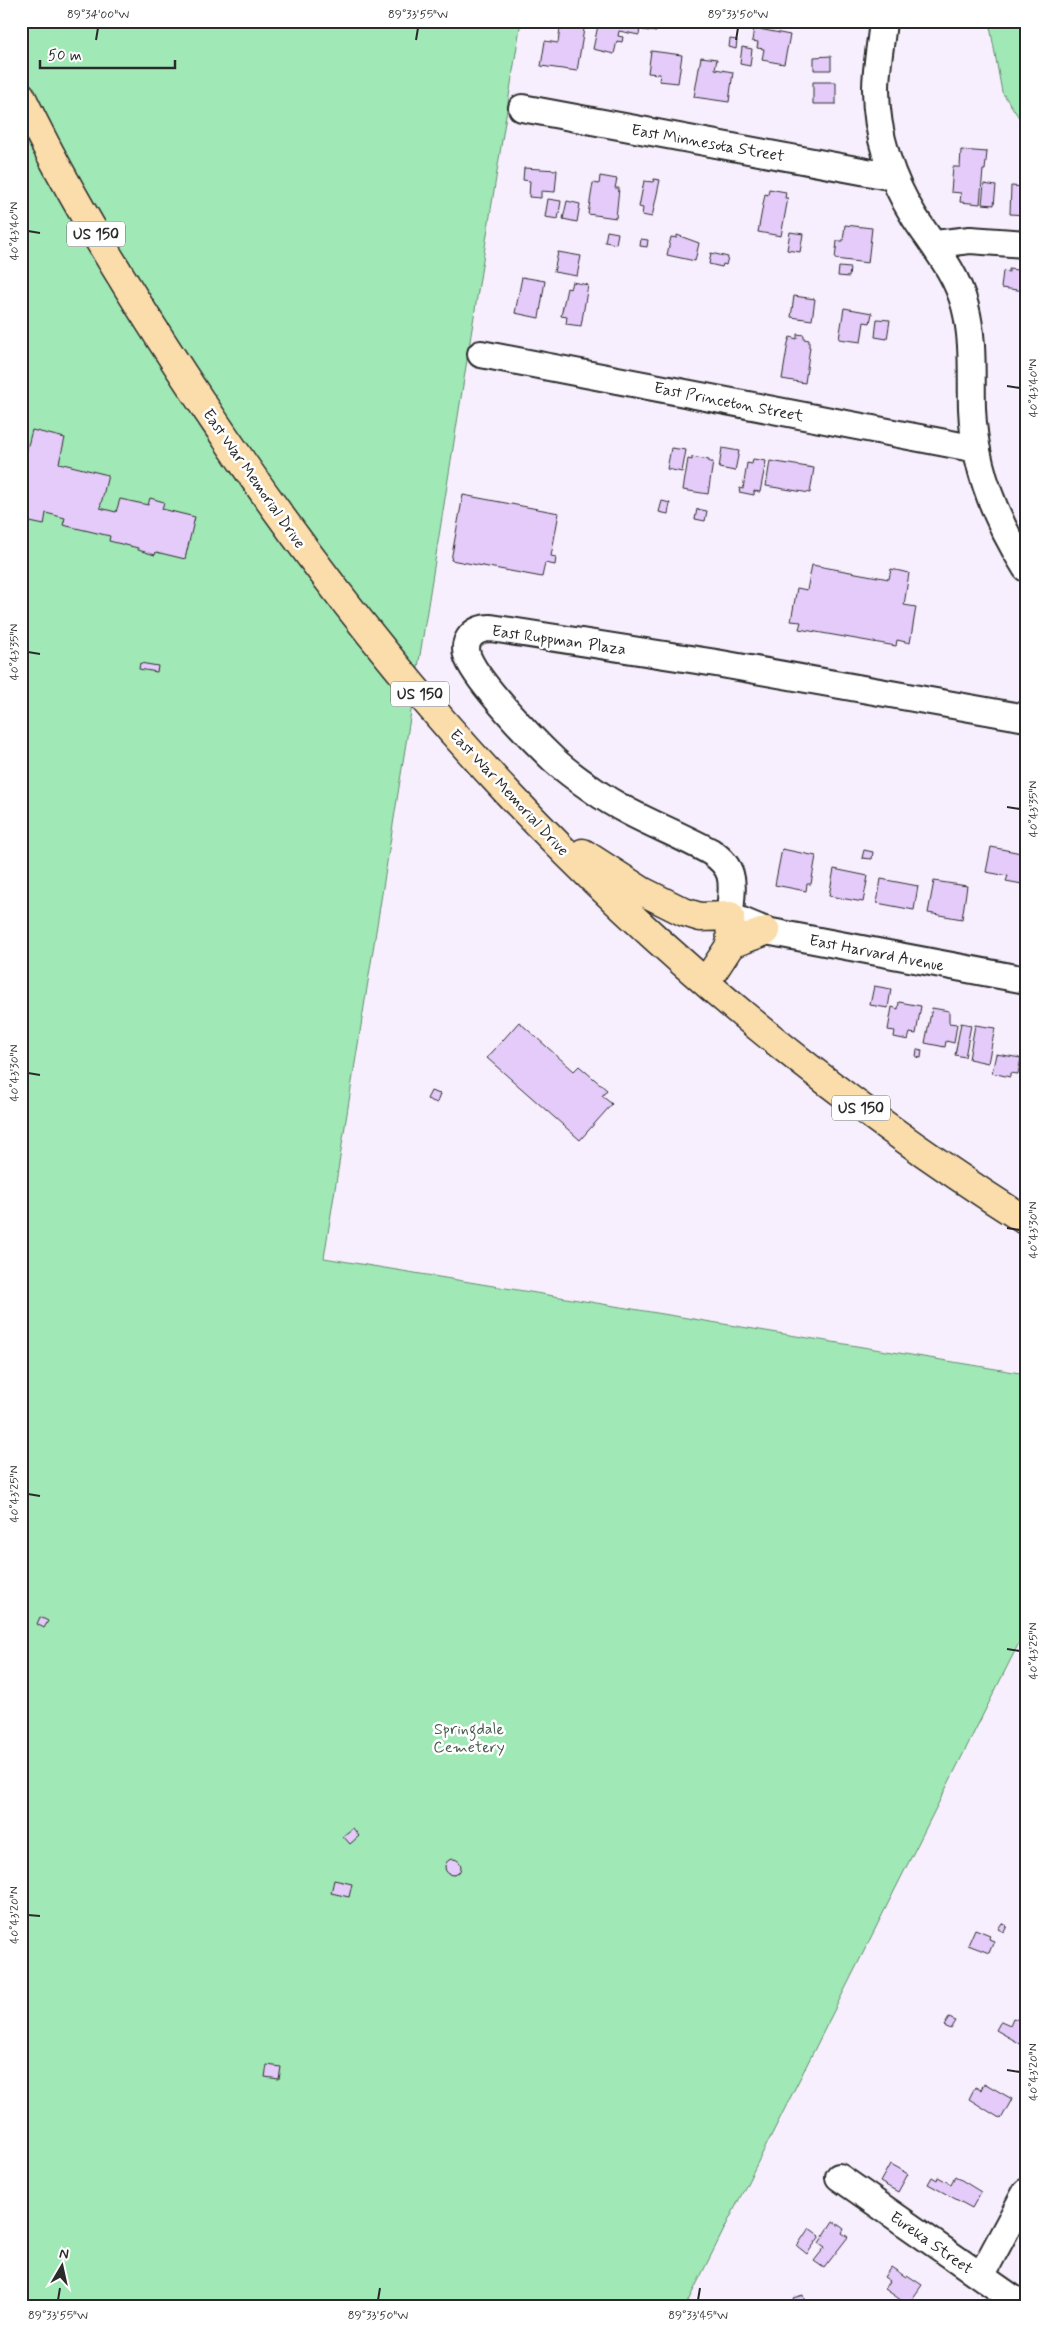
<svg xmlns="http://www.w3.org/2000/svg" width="1047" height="2328" viewBox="0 0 1047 2328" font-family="Mynerve,sans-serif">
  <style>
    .green { fill: #a0e8b6; stroke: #668a70 }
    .building { fill: #e4cbfa; stroke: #2b2b2b }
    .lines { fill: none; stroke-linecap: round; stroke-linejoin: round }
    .minor-casing { stroke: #2b2b2b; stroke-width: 30 }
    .highway-casing { stroke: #2b2b2b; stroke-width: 31 }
    .minor { stroke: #fff; stroke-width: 26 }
    .highway { stroke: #faddab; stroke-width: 28 }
    .ticks { fill: none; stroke: #2b2b2b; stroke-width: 2 }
    .labels { text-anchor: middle; stroke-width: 5; stroke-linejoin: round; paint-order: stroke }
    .shield { fill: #fff; stroke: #6b6b6b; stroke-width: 1 }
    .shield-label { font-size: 15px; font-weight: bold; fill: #2b2b2b }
    .street-label { font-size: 16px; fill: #2b2b2b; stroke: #fff }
    .park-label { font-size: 16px; fill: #485a4e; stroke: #fff }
    .neatline { fill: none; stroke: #2b2b2b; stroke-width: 2 }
    .ticks-label { font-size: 12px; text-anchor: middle; fill: #2b2b2b }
  </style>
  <rect width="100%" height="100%" fill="#f7effe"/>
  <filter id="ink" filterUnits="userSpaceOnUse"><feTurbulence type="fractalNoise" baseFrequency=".02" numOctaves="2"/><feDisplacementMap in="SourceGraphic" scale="10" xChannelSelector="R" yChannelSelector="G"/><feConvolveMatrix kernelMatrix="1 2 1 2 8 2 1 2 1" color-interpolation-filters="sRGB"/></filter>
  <g filter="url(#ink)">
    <!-- green -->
    <path class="green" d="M21,21H521L324,1258L1026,1374V1629L685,2307H21Z
      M989,21H1026V128L1002,92Z"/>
    <!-- building -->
    <path class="building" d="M561,21L585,23L577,71L541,66L545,41L558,43Z
      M599,21H641L639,35L619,31L618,36L623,37L622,42L617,41L614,54L593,49Z
      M645,21H658L656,32L643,30Z
      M754,28L790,35L784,64L762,60L764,49L757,48L758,42L752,41Z
      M730,39L737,40L736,49L729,47Z
      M742,47L752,49L750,66L740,64Z
      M651,51L682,55L678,83L659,81L660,74L648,73Z
      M831,56V70H814V57Z
      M701,57L717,59L715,69L733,72L729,102L694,97Z
      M813,82H836V104H813Z
      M961,150L987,152L985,170H983L980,204L960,202L961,193L951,192L953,167H960Z
      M524,168L557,170L555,192L541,191V198L529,197L530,181L523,180Z
      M600,176L617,179L615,188H619L616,218L588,214L593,183L599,184Z
      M654,179L660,180L652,217L642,215L643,208L639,207L644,181L653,182Z
      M984,184L996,186L994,205L982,204Z
      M1011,186L1026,187V215L1010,214Z
      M769,189L786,192L785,198H788L781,236L758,232L765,194L768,195Z
      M548,199L561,201L558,219L545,217Z
      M567,201L580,204L577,222L563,219Z
      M845,225L872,228L868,263L835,259L837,241H843Z
      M607,231L618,233L616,244L605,242Z
      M790,232L803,234L800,252L787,250Z
      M677,235L699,243L695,261L667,255L671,237L677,238Z
      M641,239L648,240L647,247L640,246Z
      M558,252L581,256L577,276L554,272Z
      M711,253L728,257L726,265L723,264L722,267L709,264Z
      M839,267L850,268L849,277L838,276Z
      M1009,269L1026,271V291L1001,288L1003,271L1009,272Z
      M522,277L545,281L539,318L515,313Z
      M572,282L588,285L581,326L566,324L567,317L561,316L567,288L570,289Z
      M794,296L815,299L812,320L791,317Z
      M844,308L872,313L870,323L864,322L861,342L839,339Z
      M877,319L890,320L887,339L875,337Z
      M797,334L804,335V339L809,340V347H810L805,383L782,379L788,343L790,337L797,339Z
      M32,430L65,438L59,463L108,475L100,508L116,512L120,499L148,505L150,498L164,502L162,509L195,517L185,559L156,552L155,555L138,550V548L109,541L110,536L63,525L65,518L46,513L44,525L21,520V473Z
      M671,448L686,450L682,472L667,469Z
      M722,448L739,451L735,471L719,468Z
      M692,457L709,460V462H713L708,494L683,490L688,459L692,460Z
      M753,459L766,461L760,492L754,491V495L739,492L740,488L743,489L747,463L752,464Z
      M770,461L814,468L810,493L766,486Z
      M463,495L559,513L551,556L556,557L555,565L545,563L542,577L451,560Z
      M662,501L670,503L668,514L659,512Z
      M697,509L707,511L705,521L695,519Z
      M812,565L889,579L891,569L909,573L904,605L916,607L910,643L897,640L896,646L799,629L801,622L791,621L797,588L807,590Z
      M140,663L158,666L157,672L139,669Z
      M991,847L1026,854L1022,884L1006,881L1008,876L986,872Z
      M782,849L816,856L811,884H807L806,891L775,885Z
      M864,850L873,852L872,859L862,858Z
      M834,869L868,876L863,902L829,896Z
      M881,879L918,886L914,910L877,903Z
      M934,881L967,886L962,919L928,913Z
      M874,986L891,989L888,1008L870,1005Z
      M899,1002L921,1006L916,1034L910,1033L908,1040L894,1037L895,1031L888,1030L892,1007L898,1009Z
      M932,1008L949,1011V1023L957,1024L954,1043L946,1041L945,1047L925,1043Z
      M519,1022L574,1071L579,1066L607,1090L602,1096L612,1104L580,1140L487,1058Z
      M961,1023L971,1025L965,1057L955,1055Z
      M975,1025L995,1028L988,1063L969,1059Z
      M1026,1027V1060L1021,1059Z
      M917,1049L922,1050L921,1058L916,1057Z
      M996,1054L1021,1058L1018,1074L1010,1073V1077L992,1073Z
      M431,1091L440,1094L437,1103L427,1099Z
      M40,1617L48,1621L44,1628L37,1624Z
      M353,1828L359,1836L350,1844L343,1836Z
      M445 1867a8 8 0 1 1 16 0a8 8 0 1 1-16 0Z
      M334,1880L352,1884L349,1897L331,1893Z
      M1002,1923L1007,1926L1004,1932L998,1929Z
      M975,1929L990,1935L989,1939L994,1941L989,1953L968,1945Z
      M949,2018L956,2021L951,2029L944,2026Z
      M1013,2018L1026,2022V2047L996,2030L1001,2021L1010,2025Z
      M267,2065L281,2067L279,2079L265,2077Z
      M984,2083L1012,2099L1001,2119L969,2099L975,2087L981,2090Z
      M890,2164L908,2174L898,2192L880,2182Z
      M955,2176L981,2192L972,2208L928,2184L932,2177L937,2180L938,2177L951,2184Z
      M833,2221L844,2229L842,2233L848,2237L824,2268L814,2261L825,2247L819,2243Z
      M809,2228L820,2236L807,2254L797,2246Z
      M891,2267L906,2277L907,2275L922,2285L908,2305L885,2289L890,2281L884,2277Z
      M803,2295L805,2303L795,2305L793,2298Z"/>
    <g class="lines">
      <!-- minor casing -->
      <g class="minor-casing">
        <path id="minor" d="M883,21C881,44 876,66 876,89C876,134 891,180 915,218C934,247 956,272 965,306C974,340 971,374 972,408C974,466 995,519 1026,568
          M522,108L894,177
          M935,244L970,240L1026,244
          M481,354L977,449
          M1026,718L716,663L491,628C474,628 461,640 468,658C479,684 532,739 554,760C566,771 580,781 593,790C629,816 673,831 711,852C739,871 731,887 730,916L766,931L1026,980
          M839,2177L1025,2307
          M981,2276L1026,2192"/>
      </g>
      <!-- highway casing -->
      <g class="highway-casing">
        <path id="highway" d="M21,96C71,200 136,303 200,400C292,538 393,671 507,792C661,956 836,1100 1026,1221
          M583,853L642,891L684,912L700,917L730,916L731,944L706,982
          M731,944L766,931"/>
      </g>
      <!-- minor -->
      <use href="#minor" class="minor"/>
      <!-- highway -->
      <use href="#highway" class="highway"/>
    </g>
  </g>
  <!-- ticks -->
  <path class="ticks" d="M96,40L98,28M416,40L418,28M736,40L738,28M28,231L40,233M1007,386L1020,388M28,652L40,654M1007,807L1020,809M28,1073L40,1075M1007,1228L1020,1230M28,1494L40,1496M1007,1649L1020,1651M28,1915L40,1916M1007,2070L1020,2072M58,2300L60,2288M378,2300L380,2288M698,2300L700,2288"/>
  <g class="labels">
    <!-- shield labels -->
    <g class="shield">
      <rect x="67" y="221.5" width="58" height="25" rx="4"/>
      <rect x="391" y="681.5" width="58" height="25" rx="4"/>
      <rect x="832" y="1095.5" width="58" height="25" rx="4"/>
    </g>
    <g class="shield-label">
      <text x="96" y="239">US 150</text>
      <text x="420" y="699">US 150</text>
      <text x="861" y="1113">US 150</text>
    </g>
    <!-- street labels -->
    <g class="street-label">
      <text transform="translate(708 142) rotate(10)" y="6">East Minnesota Street</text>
      <text transform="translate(729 401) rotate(11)" y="6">East Princeton Street</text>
      <text transform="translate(255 478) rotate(55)" y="6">East War Memorial Drive</text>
      <text transform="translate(559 639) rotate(8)" y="6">East Ruppman Plaza</text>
      <text transform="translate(510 792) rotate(47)" y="6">East War Memorial Drive</text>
      <text transform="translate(877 952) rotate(11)" y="6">East Harvard Avenue</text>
      <text transform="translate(932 2242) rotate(35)" y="6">Eureka Street</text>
    </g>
    <!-- park labels -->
    <g class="park-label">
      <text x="469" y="1734">Springdale<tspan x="469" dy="18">Cemetery</tspan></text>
    </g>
  </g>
  <!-- margin -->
  <rect width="1047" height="2328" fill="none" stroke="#fff" stroke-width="55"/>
  <!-- north arrow -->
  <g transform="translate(62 2266) rotate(9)" stroke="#ffffff" stroke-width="4" paint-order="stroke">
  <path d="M0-4L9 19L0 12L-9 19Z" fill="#2b2b2b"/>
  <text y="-8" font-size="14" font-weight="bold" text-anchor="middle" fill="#2b2b2b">N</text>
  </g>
  <!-- scale -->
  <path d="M40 60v8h135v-8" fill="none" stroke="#2b2b2b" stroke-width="2.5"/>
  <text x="48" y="60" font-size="15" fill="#2b2b2b" stroke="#ffffff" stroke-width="4" paint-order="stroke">50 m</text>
  <rect x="28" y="28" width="992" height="2272" class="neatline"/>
  <g class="ticks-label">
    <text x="98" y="18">89°34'00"W</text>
    <text x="418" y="18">89°33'55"W</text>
    <text x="738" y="18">89°33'50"W</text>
    <text transform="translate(14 231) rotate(-90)" y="4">40°43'40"N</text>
    <text transform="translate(1033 388) rotate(-90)" y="4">40°43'40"N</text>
    <text transform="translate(14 652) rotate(-90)" y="4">40°43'35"N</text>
    <text transform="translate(1033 809) rotate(-90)" y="4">40°43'35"N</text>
    <text transform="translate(14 1073) rotate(-90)" y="4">40°43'30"N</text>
    <text transform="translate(1033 1230) rotate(-90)" y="4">40°43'30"N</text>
    <text transform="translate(14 1494) rotate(-90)" y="4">40°43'25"N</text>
    <text transform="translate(1033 1651) rotate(-90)" y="4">40°43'25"N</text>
    <text transform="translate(14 1915) rotate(-90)" y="4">40°43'20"N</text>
    <text transform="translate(1033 2072) rotate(-90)" y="4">40°43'20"N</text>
    <text x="58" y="2319">89°33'55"W</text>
    <text x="378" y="2319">89°33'50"W</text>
    <text x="698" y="2319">89°33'45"W</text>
  </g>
</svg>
